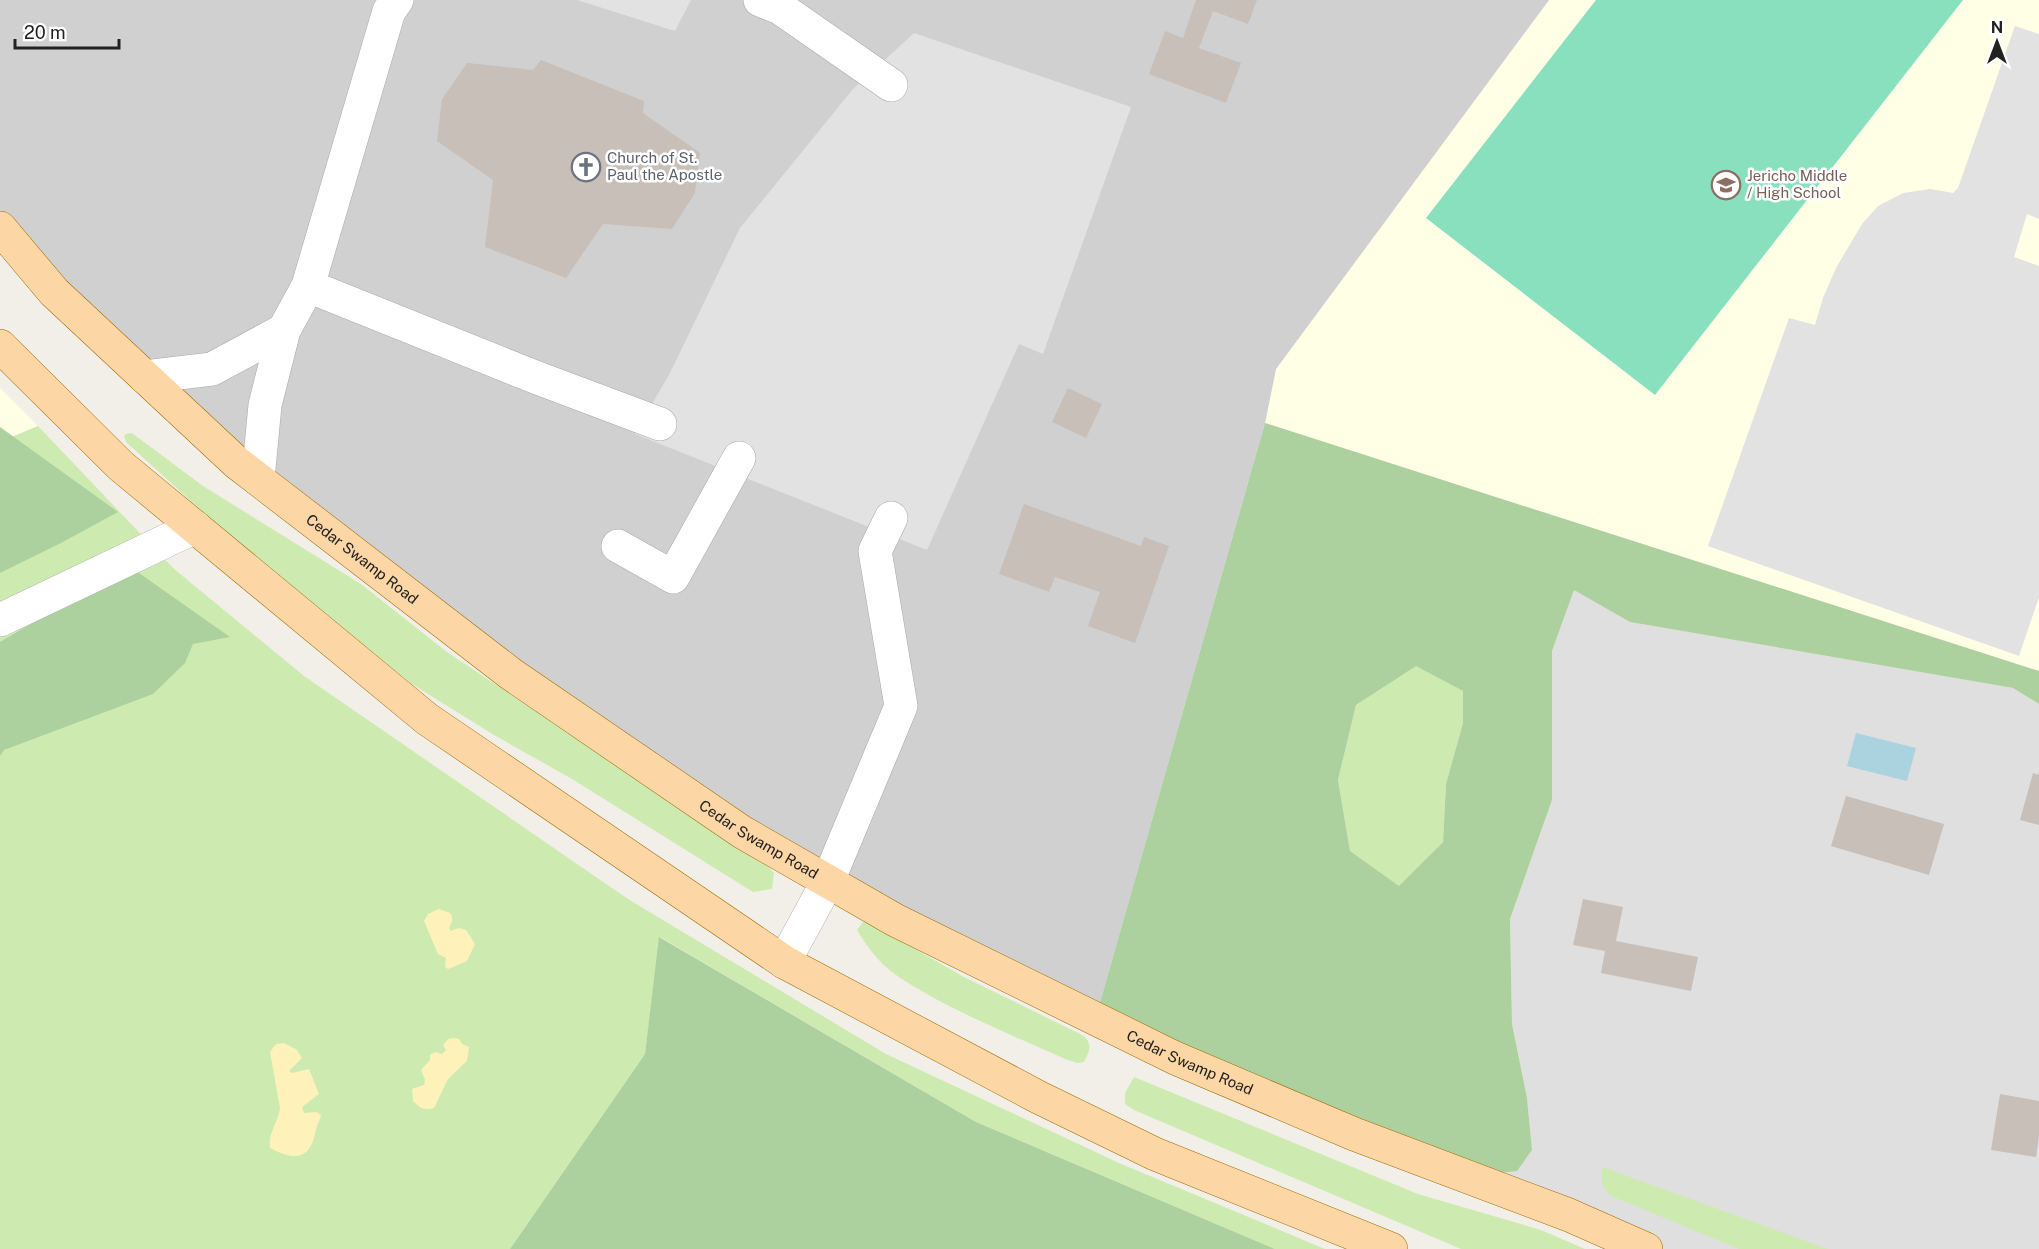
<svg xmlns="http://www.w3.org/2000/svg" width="2039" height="1249" viewBox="0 0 2039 1249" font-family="'Public Sans',sans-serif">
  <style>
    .residential { fill: #e0dfdf }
    .education { fill: #ffffe5 }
    .religious { fill: #d0d0d0 }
    .grass { fill: #cdebb0 }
    .forest { fill: #add19e; fill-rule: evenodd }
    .sand { fill: #fff1ba }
    .pitch { fill: #88e0be }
    .parking { fill: #e2e2e2 }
    .water { fill: #aad3df }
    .building { fill: #c7bfb8 }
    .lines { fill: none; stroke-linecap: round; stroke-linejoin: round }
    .minor-casing { stroke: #a9a9a9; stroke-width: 34 }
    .major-casing { stroke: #a06b00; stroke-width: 34 }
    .minor { stroke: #fff; stroke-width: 33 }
    .major { stroke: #fcd6a4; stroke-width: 33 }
    .labels { text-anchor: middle; stroke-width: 5; stroke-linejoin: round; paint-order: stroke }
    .worship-label { font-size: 15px; fill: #5b616d; stroke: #fff; text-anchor: start }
    .education-label { font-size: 15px; fill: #785e54; stroke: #fff; text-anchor: start }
    .street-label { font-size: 15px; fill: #222; stroke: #fff }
  </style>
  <rect width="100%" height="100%" fill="#f2efe9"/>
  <!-- residential -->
  <path class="residential" d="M1574,589L1630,622L2013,688L2039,704V1249H1645L1490,1174L1532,1150L1527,1098L1512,1024L1510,919L1552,800V651Z"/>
  <!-- education -->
  <path class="education" d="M1549,0H2039V671L1265,423L1276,369Z
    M0,388L38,426L0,442Z"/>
  <!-- religious -->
  <path class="religious" d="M0,0H1549L1276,369L1265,423L1097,1013L895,920L258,479L0,228Z"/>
  <!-- grass -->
  <path class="grass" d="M38,426L173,568L304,676L628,899L886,1054L1119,1163L1325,1249H1275L976,1122L660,937L645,1054L510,1249H0V442Z
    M132,433L203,486L361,584L447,652L768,866L774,873L772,889L753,892L572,779L494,735L412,684L238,544L126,442L124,436L126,434Z
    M1416,665L1463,691V723L1446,784L1443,842L1399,887L1350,851L1338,780L1356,705Z
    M863,922L870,923L962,976L1084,1036C1093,1045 1089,1052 1084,1062L1077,1063L1065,1059C1010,1034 946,1009 896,975C880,964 867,947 857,930Z
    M1134,1077L1418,1194L1541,1230L1585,1249H1461L1134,1110L1125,1104V1093Z
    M1603,1167L1828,1249H1739L1611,1196C1601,1187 1600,1180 1603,1167Z"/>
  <!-- forest -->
  <path class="forest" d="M1265,423L2039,671V704L2013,688L1630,622L1574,590L1552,651V800L1510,919L1512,1024L1527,1098L1532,1150L1517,1171L1490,1174L1097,1013ZM1416,666L1463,691V723L1446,784L1443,842L1399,886L1350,851L1338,780L1356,705Z
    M0,427L118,512L61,543L0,573Z
    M129,566L230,637L193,644L185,663L153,694L4,750L0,756V642Z
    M659,937L976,1122L1275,1249H510L645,1054Z"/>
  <!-- sand -->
  <path class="sand" d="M439,909L450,913C454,919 452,922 449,928L451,931L459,928L466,930L475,944L467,961L448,969L445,967L446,958L438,954L424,921L428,914Z
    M454,1038L459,1039L462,1044L469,1047L467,1061L448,1079L434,1108C424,1111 420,1108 413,1101L412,1089L424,1085L425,1080L421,1070L430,1060V1055L435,1052L442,1054L446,1050L443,1045L448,1039Z
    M284,1043L297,1050L302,1058L289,1071L292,1073L309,1069L319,1094L302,1107L304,1113L317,1112L321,1115C320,1120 317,1125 316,1129C311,1159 296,1162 270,1148C268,1132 278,1123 280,1108L270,1052L276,1044Z"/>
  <!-- pitch -->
  <path class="pitch" d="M1596,0H1963L1655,395L1426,218Z"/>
  <!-- parking -->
  <path class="parking" d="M577,0H691L675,31Z
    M2015,26L2039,34V219L2027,214L2014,257L2039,266V597L2019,656L1708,546L1789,318L1815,325L1823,298L1836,268L1862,224L1878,206L1903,193L1930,189L1953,193L1958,188Z
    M914,33L1131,107L1043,354L1019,344L927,550L635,434L671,371L740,228L853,89Z"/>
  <!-- water -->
  <path class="water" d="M1856,733L1916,748L1907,781L1847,766Z"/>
  <!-- building -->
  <path class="building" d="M1196,0H1257L1248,24L1213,11L1199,48L1241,63L1226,103L1149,74L1165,31L1183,38Z
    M541,60L644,101L643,113L700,153L695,193L672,229L603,224L566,278L485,247L493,180L437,141L442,99L467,63L533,70Z
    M1068,388L1102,404L1086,438L1052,422Z
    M1024,504L1141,546L1144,537L1169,546L1135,643L1088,626L1100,592L1055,577L1049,592L999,574Z
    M2033,773L2039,775V825L2020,820Z
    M1846,796L1944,824L1929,875L1831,846Z
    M1583,899L1623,907L1616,941L1698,957L1691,991L1601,973L1605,951L1573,945Z
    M2000,1094L2039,1101V1136L2036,1157L1991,1150Z"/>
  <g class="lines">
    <!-- minor casing -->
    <g class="minor-casing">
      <path id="minor" d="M760,0L780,8L891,85
        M308,286L535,377L660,424
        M145,377L212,369L284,330
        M258,479L265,405L284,330L308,286L389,11L397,0
        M618,546L673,577L739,458
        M0,620L195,527
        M784,962L828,881L901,706L875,551L891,518"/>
    </g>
    <!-- major casing -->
    <g class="major-casing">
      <g id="major">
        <path id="s1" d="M0,228L54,292L237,463L511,674L742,832L895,920L1175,1058L1354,1134L1569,1215L1646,1249"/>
        <path d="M0,346L121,466L427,719L784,962L1038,1097L1155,1154L1391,1249"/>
      </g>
    </g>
    <!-- minor -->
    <use href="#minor" class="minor"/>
    <!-- major -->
    <use href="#major" class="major"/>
  </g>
  <!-- icons -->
  <defs>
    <g id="church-ring" transform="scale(1.5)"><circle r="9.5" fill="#fff" stroke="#6b7280" stroke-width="1.5"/><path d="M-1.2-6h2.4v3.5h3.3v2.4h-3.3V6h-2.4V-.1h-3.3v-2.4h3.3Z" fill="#6b7280"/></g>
    <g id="school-ring" transform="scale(1.5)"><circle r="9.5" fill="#fff" stroke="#8d6e63" stroke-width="1.5"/><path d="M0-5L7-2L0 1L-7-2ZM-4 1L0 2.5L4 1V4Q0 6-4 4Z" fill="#8d6e63"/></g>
  </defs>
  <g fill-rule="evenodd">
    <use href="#church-ring" x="586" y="167"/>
    <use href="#school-ring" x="1726" y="185"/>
  </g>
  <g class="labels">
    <!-- worship labels -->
    <g class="worship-label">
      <text x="607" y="163">Church of St.<tspan x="607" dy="17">Paul the Apostle</tspan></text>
    </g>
    <!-- education labels -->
    <g class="education-label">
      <text x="1747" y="181">Jericho Middle<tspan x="1747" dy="17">/ High School</tspan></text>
    </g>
    <!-- street labels -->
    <g class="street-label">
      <text dy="5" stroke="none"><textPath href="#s1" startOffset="492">Cedar Swamp Road</textPath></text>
      <text dy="5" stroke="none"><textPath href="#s1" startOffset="978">Cedar Swamp Road</textPath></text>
      <text dy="5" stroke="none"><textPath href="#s1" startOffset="1464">Cedar Swamp Road</textPath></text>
    </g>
  </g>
  <!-- north arrow -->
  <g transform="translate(1997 42)" stroke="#ffffff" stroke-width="4.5" paint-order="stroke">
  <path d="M0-4.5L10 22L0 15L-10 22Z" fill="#222222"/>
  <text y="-9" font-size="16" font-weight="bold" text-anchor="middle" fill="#222222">N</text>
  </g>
  <!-- scale -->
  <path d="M15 39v9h104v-9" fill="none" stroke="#222222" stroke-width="3"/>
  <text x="24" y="39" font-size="18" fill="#222222" stroke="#ffffff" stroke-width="4.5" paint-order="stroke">20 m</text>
</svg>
